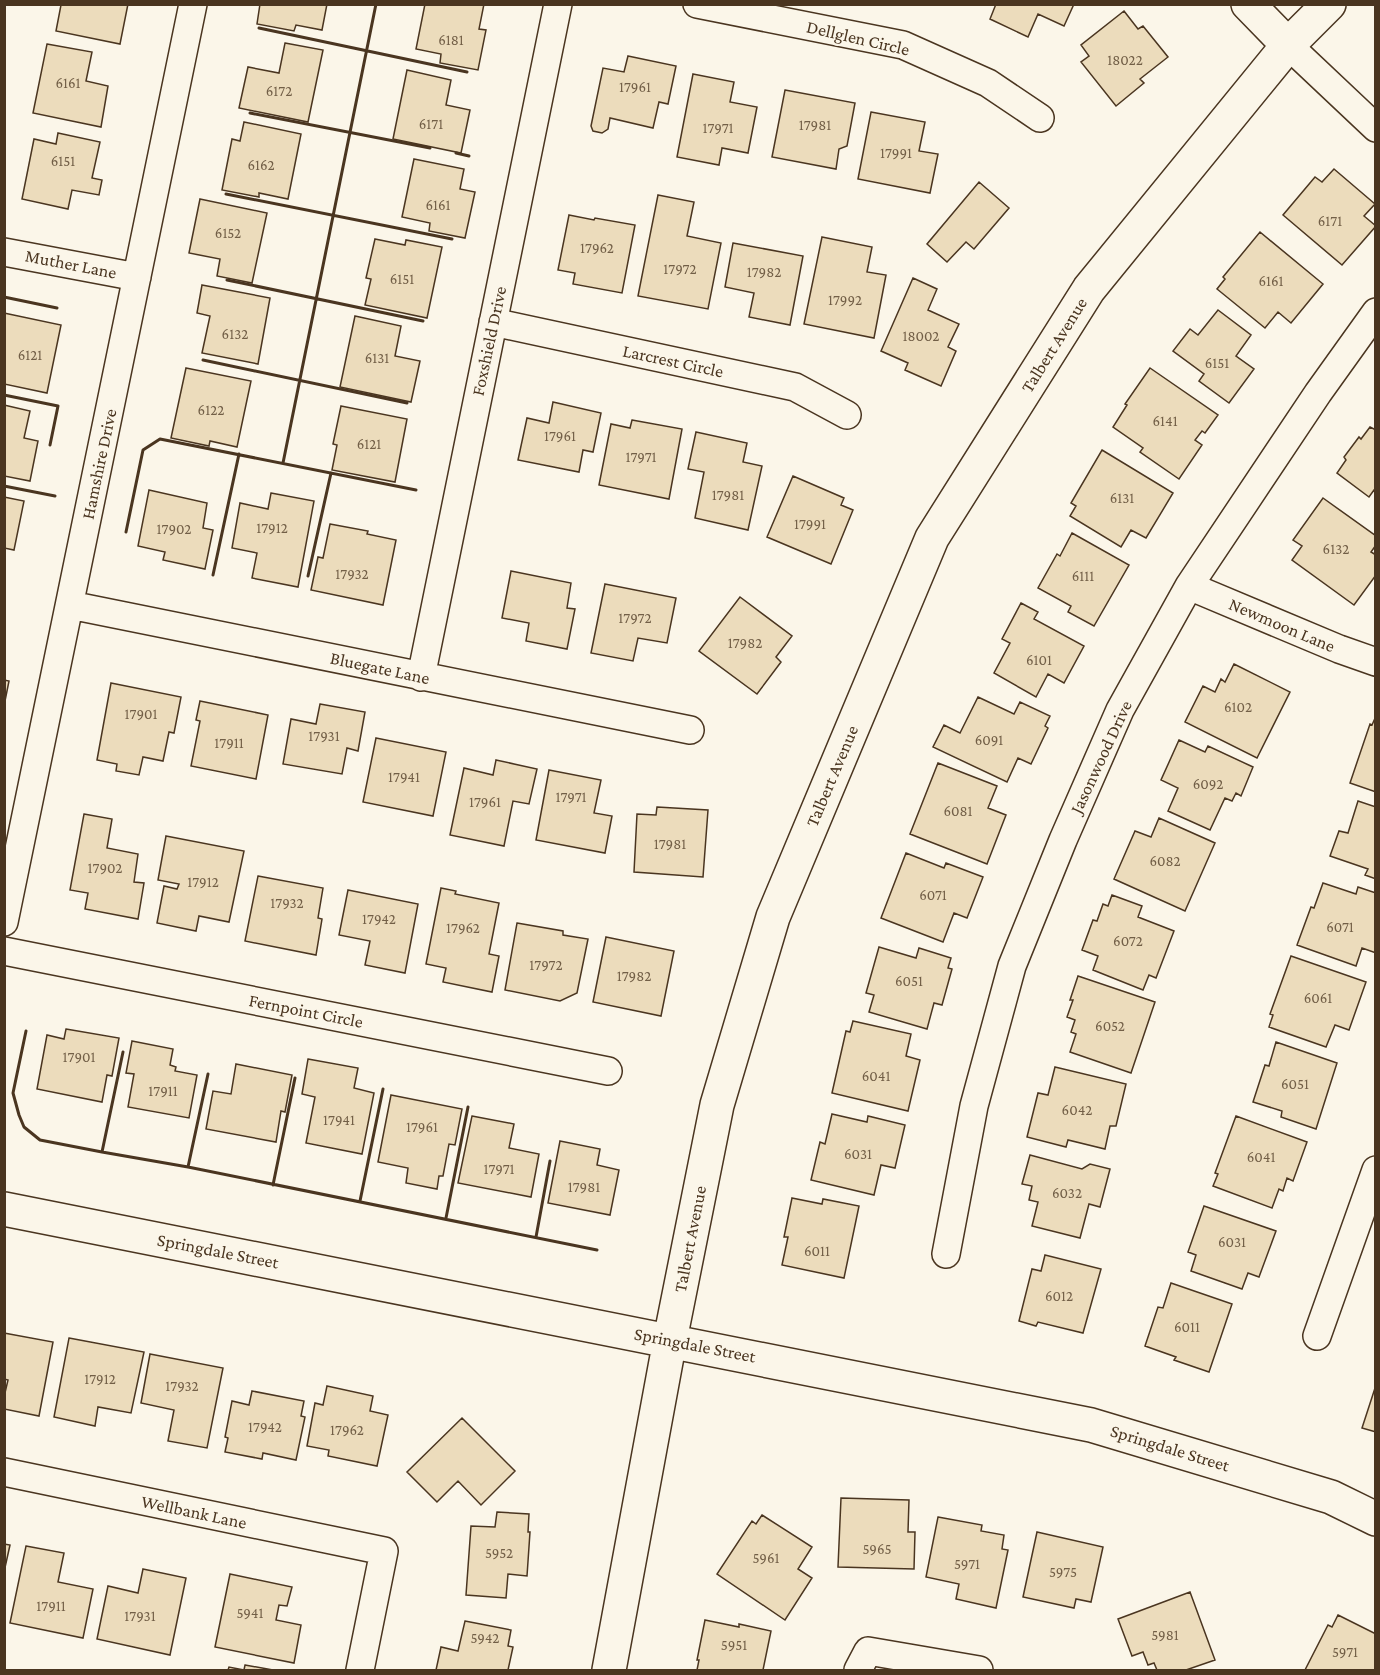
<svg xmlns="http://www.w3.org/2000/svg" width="1380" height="1675" viewBox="0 0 1380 1675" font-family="'Crimson Pro',serif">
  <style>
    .building { fill: #ecdcbc; stroke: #4a3520; stroke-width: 1.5 }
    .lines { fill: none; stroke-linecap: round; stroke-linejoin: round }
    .minor-casing { stroke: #4a3520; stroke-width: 30 }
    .tertiary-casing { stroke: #4a3520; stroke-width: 36 }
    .minor { stroke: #fbf6e9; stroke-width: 27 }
    .tertiary { stroke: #fbf6e9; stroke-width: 33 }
    .wall { stroke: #4a3520; stroke-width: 3 }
    .labels { text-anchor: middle; stroke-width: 4.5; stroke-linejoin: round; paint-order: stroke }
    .number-label { font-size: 15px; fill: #725f47 }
    .street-label { font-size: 18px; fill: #4a3520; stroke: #fbf6e9 }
  </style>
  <rect width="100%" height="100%" fill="#fbf6e9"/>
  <!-- building -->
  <path class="building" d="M60,4H128L120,44L56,31L61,5Z
    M260,4H327L322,30L296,25L294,31L257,24Z
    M425,4H484L479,29L486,30L478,70L440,63L441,54L416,49Z
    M996,4H1074L1064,26L1038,14L1028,37L990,19Z
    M1124,11L1138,29L1143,26L1168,57L1140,79L1144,83L1116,106L1081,62L1089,56L1081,45Z
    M285,43L323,50L308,122L239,108L248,67L279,73Z
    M47,44L92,52L86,81L108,86L101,127L33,113Z
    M628,56L676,66L668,104L659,102L653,128L610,118L608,129L602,133L593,131L591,126L603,68L624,72Z
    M407,70L451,80L446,105L470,110L461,153L393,139Z
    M693,74L734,82L730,102L757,107L748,153L722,148L719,165L677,157Z
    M785,90L855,103L847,146L839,149L836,169L772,157Z
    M871,112L925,122L919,151L938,154L930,193L858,179Z
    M244,122L301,134L288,199L259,193V197L222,190L232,139L240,141Z
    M58,133L100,142L92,178L102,180L99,195L72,190L68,209L22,199L34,139L56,144Z
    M414,159L464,169L460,189L475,192L465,238L429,231L430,223L402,217Z
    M1334,169L1375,204L1364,216L1376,226L1342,265L1283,215L1315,177L1322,182Z
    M979,182L1009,208L974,249L966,242L947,262L927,244Z
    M658,195L694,202L687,236L721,243L708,309L638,296Z
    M200,199L267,213L252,283L217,276L220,259L189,253Z
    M569,215L594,220L595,218L635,225L622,293L573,284L575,273L558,270Z
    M1260,232L1323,284L1291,323L1278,312L1265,328L1217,289L1225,279L1223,277Z
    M822,237L872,247L867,272L886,275L874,338L804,324Z
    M375,239L405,245L406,240L442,247L427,318L365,305L371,279L366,278Z
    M733,243L803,256L790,325L749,317L754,293L725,287Z
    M913,278L937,289L928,310L959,324L948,347L956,351L941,386L905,370L908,363L881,351Z
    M202,285L270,298L258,364L202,353L210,316L197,313Z
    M1218,310L1251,335L1236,356L1254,369L1229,403L1199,381L1204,374L1173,351L1190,329L1198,335Z
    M4,313L61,325L47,393L4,384Z
    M355,316L401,326L395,356L420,361L411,402L340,387Z
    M186,368L251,381L237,447L210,441L209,446L171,438Z
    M1150,368L1218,415L1205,433L1202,431L1195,440L1202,445L1179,479L1140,452L1143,448L1113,427L1127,405L1125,404Z
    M553,402L601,413L593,452L583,450L579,472L518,460L527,418L549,423Z
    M4,405L30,411L24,438L38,441L30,481L4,476Z
    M341,406L407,419L395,482L332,470L337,445L333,444Z
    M632,420L682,429L669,499L599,485L611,424L630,428Z
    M1370,427L1376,430V491L1374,490L1369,497L1337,473L1346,460L1344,457L1359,437L1361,439Z
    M696,432L747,443L743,462L762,466L748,530L695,518L704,472L688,469Z
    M1102,450L1173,493L1146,538L1131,530L1121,547L1070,516L1076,506L1071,503Z
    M793,476L844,498L841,505L853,510L831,564L767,537Z
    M149,490L207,503L203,528L213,530L205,569L163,560L165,552L138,546Z
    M271,493L314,501L298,587L252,578L257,553L232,548L240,503L268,509Z
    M4,497L24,501L14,550L4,548Z
    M1323,498L1376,536V545L1371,552L1376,555V575L1354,605L1292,560L1302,546L1293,540Z
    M330,524L368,531L367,534L396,540L383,605L311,590L318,557L323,558Z
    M1072,533L1129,565L1094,626L1068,612L1071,606L1038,588L1057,554L1060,556Z
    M511,571L571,583L567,608L575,609L567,649L526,641L529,623L502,618Z
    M605,584L676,598L667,643L638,638L633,661L591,653Z
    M740,597L792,636L776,657L781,662L757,694L699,651Z
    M1021,603L1038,612L1034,619L1084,646L1064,683L1048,674L1036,697L994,673L1010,643L1002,639Z
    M1234,664L1290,692L1257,758L1185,722L1203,686L1215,692L1221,679L1225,682Z
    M4,680L9,681L4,706Z
    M111,683L181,697L174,733L169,732L163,761L143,757L139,775L116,771L117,764L97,760Z
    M978,697L1014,714L1020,702L1050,716L1045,726L1048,728L1031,764L1018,758L1007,782L933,747L944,725L960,733Z
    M200,701L268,715L256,779L191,766L200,721L196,720Z
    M320,704L365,712L358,751L347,748L342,774L283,764L291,719L316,724Z
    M1376,716V792L1350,783L1370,724L1372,725Z
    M376,738L446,752L433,816L363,802Z
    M1179,740L1205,752L1208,746L1253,767L1241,796L1236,793L1232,801L1225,798L1210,830L1168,811L1178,788L1161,780Z
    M496,760L537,769L529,804L513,801L504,846L450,835L464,768L493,775Z
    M938,763L997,786L988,808L1006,815L987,864L910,834Z
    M549,770L601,780L594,813L612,816L605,853L536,840Z
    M1358,801L1376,807V879L1365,875L1368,869L1330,856L1339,831L1348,833Z
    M657,807L708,810L703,877L634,872L637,814L656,815Z
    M84,814L112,819L107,848L138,854L134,882L144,883L138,919L85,909L88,893L70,890Z
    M1159,818L1215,843L1185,911L1114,879L1135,831L1151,837Z
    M166,836L244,851L229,922L199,916L196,931L157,923L164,886L177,889L179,884L158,880Z
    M906,853L944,868L946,863L983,877L967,918L954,913L943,942L881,918Z
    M258,876L323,888L318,918L322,919L316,955L245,941Z
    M1323,883L1356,894L1358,887L1376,893V953L1362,948L1356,966L1297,945L1311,907L1314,908Z
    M441,888L456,891L455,894L499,903L489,954L499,956L492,992L443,982L446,968L426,964Z
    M348,890L418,904L405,973L365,965L370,941L339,935Z
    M1112,895L1142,906L1138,917L1174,931L1156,978L1149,975L1143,990L1093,970L1098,956L1082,950L1093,920L1097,921L1103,904L1108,906Z
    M517,923L563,931V935L588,939L577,993L560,1001L505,990Z
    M606,937L674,951L661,1016L593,1002Z
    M879,947L916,958L919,948L951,958L948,968L952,969L942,1005L934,1003L927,1029L869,1012L874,995L866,993Z
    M1291,956L1366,982L1349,1030L1335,1025L1326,1047L1269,1027L1273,1015L1270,1014Z
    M1078,976L1155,1002L1131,1073L1070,1052L1076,1034L1071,1032L1075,1020L1067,1017L1073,1000H1070Z
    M853,1021L911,1034L906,1056L920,1060L908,1111L832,1093L846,1031L850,1032Z
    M66,1029L119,1038L112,1076L107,1075L102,1102L37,1089L47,1035L64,1039Z
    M132,1041L173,1049L170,1065L176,1067L175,1071L197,1075L189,1118L128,1107L134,1074L126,1073Z
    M1276,1042L1337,1063L1316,1129L1281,1117L1282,1111L1253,1102L1265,1065L1269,1066Z
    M308,1059L358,1068L354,1088L374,1093L362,1154L306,1143L315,1097L302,1094Z
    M236,1064L292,1075L285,1112L281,1111L276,1142L206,1129L213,1091L231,1094Z
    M1055,1067L1126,1084L1116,1126H1110L1105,1149L1068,1140L1066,1147L1027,1137L1038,1093L1048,1095Z
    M391,1095L462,1109L455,1145L449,1144L443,1176H439L437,1189L406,1183L408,1168L378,1162Z
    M832,1114L867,1122L868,1116L905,1125L895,1168L881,1165L874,1195L811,1180L820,1142L825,1144Z
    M472,1116L514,1124L509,1148L539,1154L531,1197L458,1183Z
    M1236,1116L1307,1142L1293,1181L1287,1178L1283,1191L1279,1189L1272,1208L1213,1186L1218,1174L1215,1173Z
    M560,1141L600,1149L597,1165L619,1170L610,1215L548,1203Z
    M1030,1155L1082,1169L1090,1164L1110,1169L1100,1207L1089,1204L1080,1238L1032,1226L1038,1202L1029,1200L1032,1186L1022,1184Z
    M792,1198L822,1204L823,1199L859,1206L844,1278L782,1265L788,1237H784Z
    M1204,1206L1276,1231L1259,1277L1248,1273L1242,1289L1191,1271L1196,1255L1188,1252Z
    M1045,1255L1101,1269L1083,1333L1038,1322L1036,1326L1019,1321L1032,1269L1041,1271Z
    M1171,1283L1232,1304L1209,1372L1174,1360L1176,1357L1145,1346L1158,1307L1163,1308Z
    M4,1333L53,1342L39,1416L4,1409V1397L8,1380L4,1379Z
    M69,1338L144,1352L131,1413L98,1407L95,1426L54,1417Z
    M150,1354L223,1368L207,1448L168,1441L174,1410L141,1403Z
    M1376,1385V1432L1362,1428Z
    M327,1386L373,1396L370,1411L388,1415L377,1466L328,1456L329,1450L307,1446L315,1403L323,1405Z
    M252,1391L304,1401L301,1416L305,1417L296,1460L263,1453L262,1459L225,1452L228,1438L225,1437L232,1401L249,1405Z
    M462,1418L515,1471L481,1505L458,1481L437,1502L407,1472Z
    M841,1498L909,1500L908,1532H915L914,1569L838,1567Z
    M497,1512L529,1514L528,1532H530L527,1576L508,1574L506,1598L466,1595L471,1526L495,1527Z
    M762,1515L812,1547L798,1569L812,1578L785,1620L717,1574L752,1521L756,1524Z
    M938,1517L982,1525L981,1531L1004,1535L1002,1549L1008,1550L996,1608L956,1599L959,1584L926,1577Z
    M1037,1532L1103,1547L1091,1602L1076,1599L1074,1608L1023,1597Z
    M4,1544L10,1545L4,1572Z
    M26,1546L64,1553L58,1582L93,1589L83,1638L10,1623Z
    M143,1569L186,1578L170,1655L97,1639L108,1586L138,1593Z
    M230,1574L292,1587L287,1606L279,1605L276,1620L301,1625L294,1663L215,1647Z
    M1190,1592L1215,1660L1186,1670H1157L1154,1663L1148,1665L1143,1652L1132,1656L1118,1619Z
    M1338,1615L1376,1634V1670H1305L1328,1625L1332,1627Z
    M705,1620L739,1627V1624L771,1631L763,1670H697L699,1660H697Z
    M465,1621L511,1630L508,1646L513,1647L508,1670H436L441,1647L458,1651Z
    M245,1665L273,1670H228L229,1667L244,1670Z"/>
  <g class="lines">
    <!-- minor casing -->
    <g class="minor-casing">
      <path id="minor" d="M697,4L903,45L988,83L1040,118
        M1288,45L1376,128
        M4,252L137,277
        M493,322L795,387L847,415
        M1189,586L1339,649L1376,662
        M70,605L690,730
        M421,677L558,4
        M4,922L193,4
        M4,951L608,1071
        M946,1254L974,1106L1012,966L1063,840L1120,710L1189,586L1318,393L1376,312
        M1317,1336L1376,1170
        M4,1472L384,1551L360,1670
        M858,1670L868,1651L979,1670"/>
    </g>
    <!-- tertiary casing -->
    <g class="tertiary-casing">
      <path id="tertiary" d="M1248,4L1288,45
        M4,1209L1091,1425L1331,1497L1376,1519
        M609,1670L670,1340L717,1105L773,917L932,538L1089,289L1288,45L1329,4"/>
    </g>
    <!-- minor -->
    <use href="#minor" class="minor"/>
    <!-- tertiary -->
    <use href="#tertiary" class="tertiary"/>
    <!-- wall -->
    <path class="wall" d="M259,28L467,72
      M250,113L430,148
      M456,153L469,156
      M226,194L452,239
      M227,280L423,321
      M4,297L57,308
      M203,360L407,403
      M4,395L58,406L50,445
      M283,463L376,4
      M4,486L55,496
      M126,532L143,450L160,439L416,490
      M213,575L239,454
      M308,576L331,473
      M26,1031L13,1093L19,1115L24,1127L40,1140L102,1152L188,1167L597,1250
      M102,1152L123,1052
      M188,1167L208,1074
      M273,1185L295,1078
      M360,1201L383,1089
      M446,1218L468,1107
      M536,1237L550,1161"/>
  </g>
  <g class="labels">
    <!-- number labels -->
    <g class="number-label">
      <text x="451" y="45">6181</text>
      <text x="1125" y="65">18022</text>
      <text x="68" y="88">6161</text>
      <text x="635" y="92">17961</text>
      <text x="279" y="96">6172</text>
      <text x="431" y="129">6171</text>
      <text x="815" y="130">17981</text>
      <text x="718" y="133">17971</text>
      <text x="896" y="158">17991</text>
      <text x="63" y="166">6151</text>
      <text x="261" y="170">6162</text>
      <text x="438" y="210">6161</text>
      <text x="1330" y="226">6171</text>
      <text x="228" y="238">6152</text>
      <text x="597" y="253">17962</text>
      <text x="680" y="274">17972</text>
      <text x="764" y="277">17982</text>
      <text x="402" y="284">6151</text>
      <text x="1271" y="286">6161</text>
      <text x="845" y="305">17992</text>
      <text x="235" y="339">6132</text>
      <text x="921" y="341">18002</text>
      <text x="30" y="360">6121</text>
      <text x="377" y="363">6131</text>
      <text x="1217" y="368">6151</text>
      <text x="211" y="415">6122</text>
      <text x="1165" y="426">6141</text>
      <text x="560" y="441">17961</text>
      <text x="369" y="449">6121</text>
      <text x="641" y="462">17971</text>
      <text x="728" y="500">17981</text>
      <text x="1122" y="503">6131</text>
      <text x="810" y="529">17991</text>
      <text x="272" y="533">17912</text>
      <text x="174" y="534">17902</text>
      <text x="1336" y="554">6132</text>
      <text x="352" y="579">17932</text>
      <text x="1083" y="581">6111</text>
      <text x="635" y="623">17972</text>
      <text x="745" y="648">17982</text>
      <text x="1039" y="665">6101</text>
      <text x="1238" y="712">6102</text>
      <text x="141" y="719">17901</text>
      <text x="324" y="741">17931</text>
      <text x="989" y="745">6091</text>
      <text x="229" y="748">17911</text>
      <text x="404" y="782">17941</text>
      <text x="1208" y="789">6092</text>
      <text x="571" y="802">17971</text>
      <text x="485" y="807">17961</text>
      <text x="958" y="816">6081</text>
      <text x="670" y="849">17981</text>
      <text x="1165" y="866">6082</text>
      <text x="105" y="873">17902</text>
      <text x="203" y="887">17912</text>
      <text x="933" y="900">6071</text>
      <text x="287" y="908">17932</text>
      <text x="379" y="924">17942</text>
      <text x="1340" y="932">6071</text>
      <text x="463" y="933">17962</text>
      <text x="1128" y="946">6072</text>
      <text x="546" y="970">17972</text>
      <text x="634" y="981">17982</text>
      <text x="909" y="986">6051</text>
      <text x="1318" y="1003">6061</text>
      <text x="1110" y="1031">6052</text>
      <text x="79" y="1062">17901</text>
      <text x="876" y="1081">6041</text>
      <text x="1295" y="1089">6051</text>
      <text x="163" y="1096">17911</text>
      <text x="1077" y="1115">6042</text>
      <text x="339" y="1125">17941</text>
      <text x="422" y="1132">17961</text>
      <text x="858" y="1159">6031</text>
      <text x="1261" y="1162">6041</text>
      <text x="499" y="1174">17971</text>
      <text x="584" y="1192">17981</text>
      <text x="1067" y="1198">6032</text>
      <text x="1232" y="1247">6031</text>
      <text x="817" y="1256">6011</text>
      <text x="1059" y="1301">6012</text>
      <text x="1187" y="1332">6011</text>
      <text x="100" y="1384">17912</text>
      <text x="182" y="1391">17932</text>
      <text x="265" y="1432">17942</text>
      <text x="347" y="1435">17962</text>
      <text x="877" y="1554">5965</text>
      <text x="499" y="1558">5952</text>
      <text x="766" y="1563">5961</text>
      <text x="967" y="1569">5971</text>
      <text x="1063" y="1577">5975</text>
      <text x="51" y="1611">17911</text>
      <text x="250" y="1618">5941</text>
      <text x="140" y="1621">17931</text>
      <text x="1165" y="1640">5981</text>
      <text x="485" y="1643">5942</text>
      <text x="734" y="1650">5951</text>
      <text x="1345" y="1657">5971</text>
    </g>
    <!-- street labels -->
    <g class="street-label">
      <text transform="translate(858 38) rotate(13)" y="6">Dellglen Circle</text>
      <text transform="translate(71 264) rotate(11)" y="6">Muther Lane</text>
      <text transform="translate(489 341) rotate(-78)" y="6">Foxshield Drive</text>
      <text transform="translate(1054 345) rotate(-58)" y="6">Talbert Avenue</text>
      <text transform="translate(673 361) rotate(12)" y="6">Larcrest Circle</text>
      <text transform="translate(99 464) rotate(-78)" y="6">Hamshire Drive</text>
      <text transform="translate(1282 625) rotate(23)" y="6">Newmoon Lane</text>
      <text transform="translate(380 668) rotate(12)" y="6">Bluegate Lane</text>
      <text transform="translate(1101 757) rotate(-65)" y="6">Jasonwood Drive</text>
      <text transform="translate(832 776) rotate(-67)" y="6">Talbert Avenue</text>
      <text transform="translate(306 1011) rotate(11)" y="6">Fernpoint Circle</text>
      <text transform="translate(690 1239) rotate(-79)" y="6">Talbert Avenue</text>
      <text transform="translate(218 1251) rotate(11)" y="6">Springdale Street</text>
      <text transform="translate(695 1345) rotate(11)" y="6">Springdale Street</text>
      <text transform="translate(1170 1448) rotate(17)" y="6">Springdale Street</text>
      <text transform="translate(194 1512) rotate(12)" y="6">Wellbank Lane</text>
    </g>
  </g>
  <!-- border -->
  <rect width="1380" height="1675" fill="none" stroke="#4a3520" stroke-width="12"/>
</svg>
